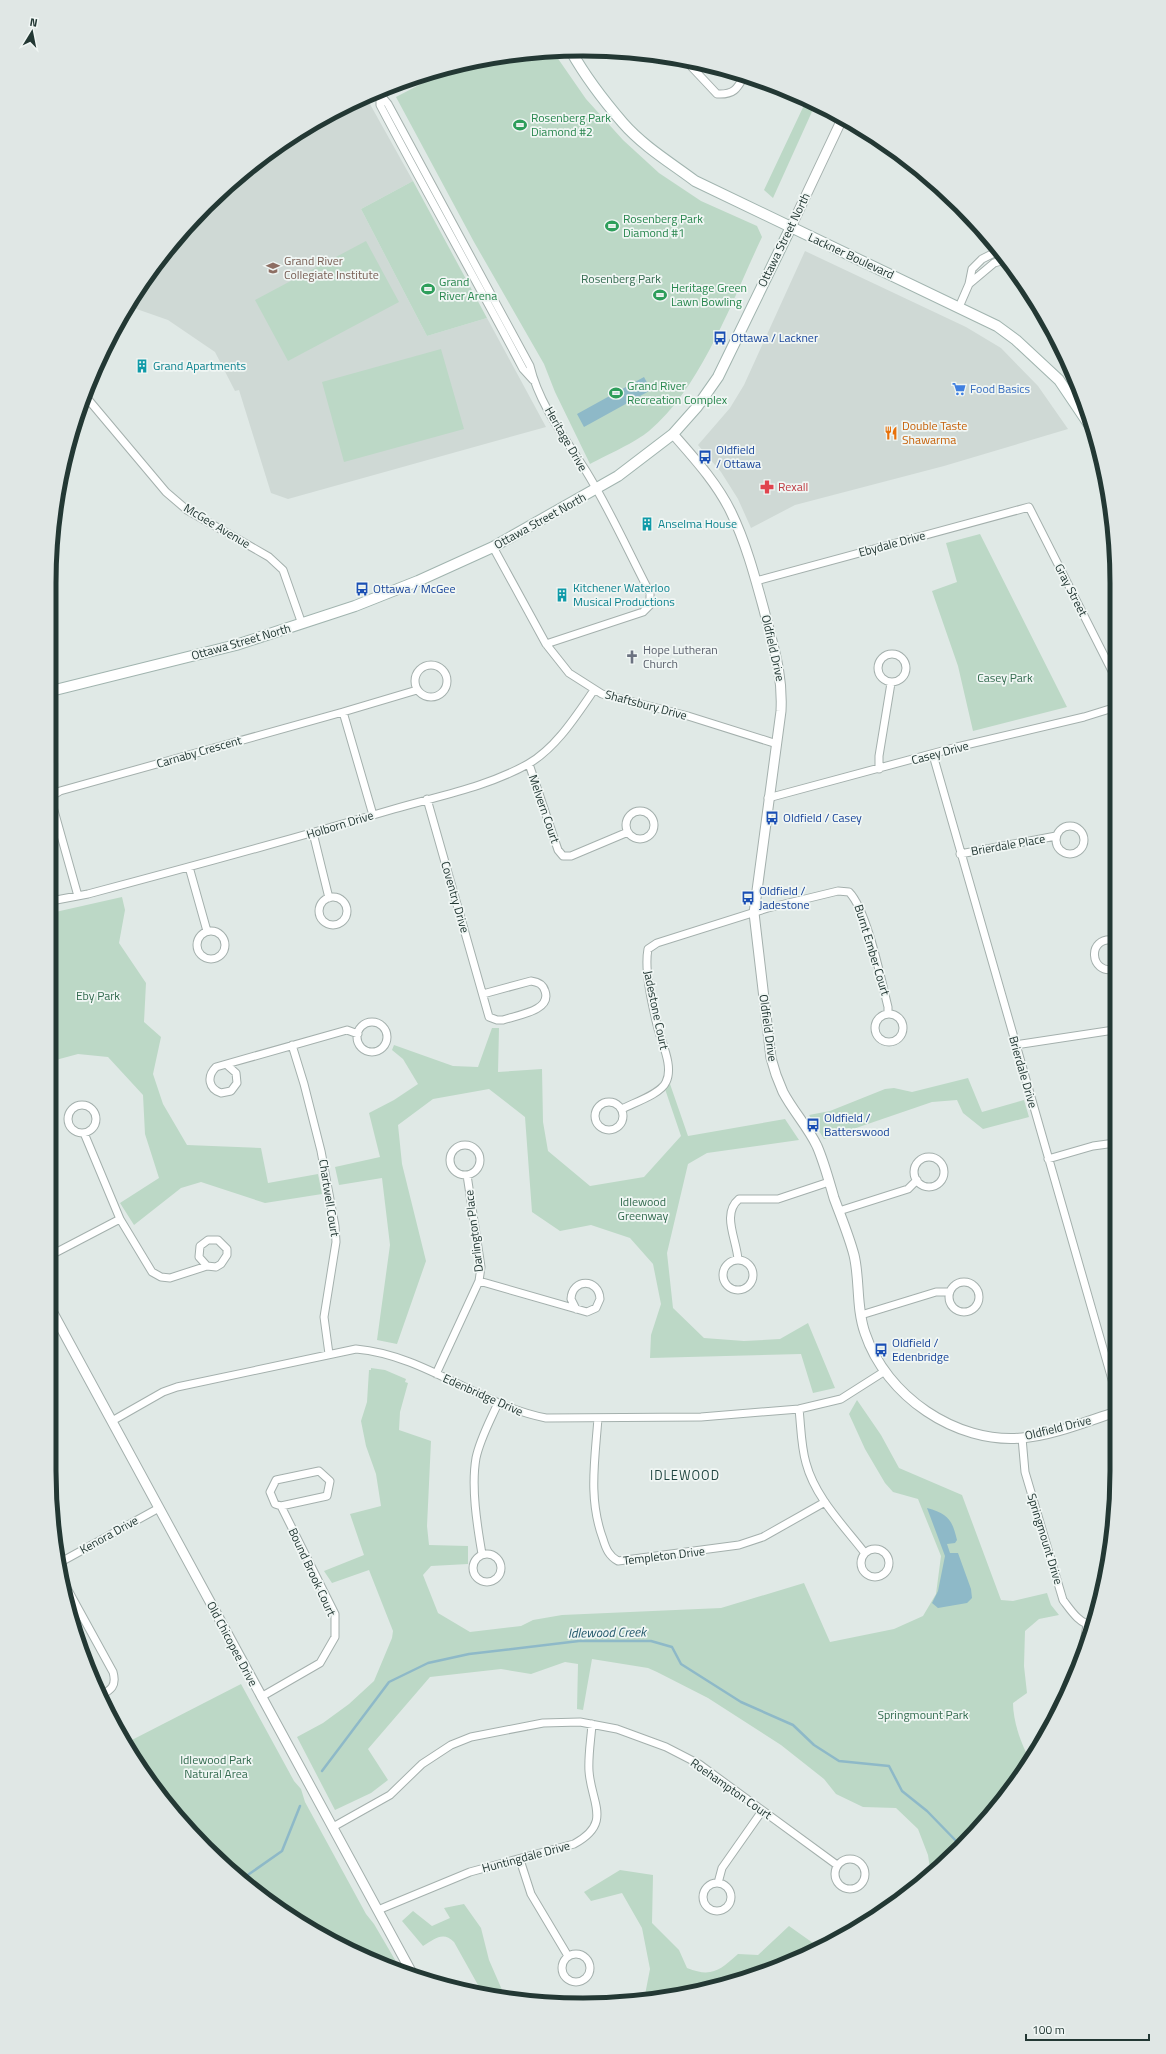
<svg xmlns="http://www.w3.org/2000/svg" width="1166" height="2054" viewBox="0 0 1166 2054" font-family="'Titillium Web',sans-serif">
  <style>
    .built { fill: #cfd9d5 }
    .green { fill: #bcd8c6 }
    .water { fill: #8eb9c8 }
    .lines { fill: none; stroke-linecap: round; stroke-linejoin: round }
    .stream { stroke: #8eb9c8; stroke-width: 2.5 }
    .minor-casing { stroke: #a4b0ad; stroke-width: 9 }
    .tertiary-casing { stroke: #a4b0ad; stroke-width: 11 }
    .secondary-casing { stroke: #a1b4af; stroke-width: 12 }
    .minor { stroke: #fff; stroke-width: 7 }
    .tertiary { stroke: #fff; stroke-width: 9 }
    .secondary { stroke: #fff; stroke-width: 10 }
    .labels { text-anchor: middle; stroke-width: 3.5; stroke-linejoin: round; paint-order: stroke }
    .leisure-label { font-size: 12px; fill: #27864d; stroke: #f0f6f4; text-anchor: start }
    .street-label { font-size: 12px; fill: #233834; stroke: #f0f6f4 }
    .education-label { font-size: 12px; fill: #785e54; stroke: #f0f6f4; text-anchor: start }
    .park-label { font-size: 12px; fill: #326a4e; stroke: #f0f6f4 }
    .transit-label { font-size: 12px; fill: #164399; stroke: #f0f6f4; text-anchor: start }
    .culture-label { font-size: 12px; fill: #0d838f; stroke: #f0f6f4; text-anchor: start }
    .shop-label { font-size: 12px; fill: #366cbe; stroke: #f0f6f4; text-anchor: start }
    .food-label { font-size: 12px; fill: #c56008; stroke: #f0f6f4; text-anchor: start }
    .health-label { font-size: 12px; fill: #be3a42; stroke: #f0f6f4; text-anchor: start }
    .worship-label { font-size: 12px; fill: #5b616d; stroke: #f0f6f4; text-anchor: start }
    .neighbourhood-label { font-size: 13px; letter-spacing: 1px; fill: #214742; stroke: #f0f6f4 }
    .water-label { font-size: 13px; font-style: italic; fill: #24596c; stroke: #f0f6f4 }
    .rim { fill: none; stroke: #233834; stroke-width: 5 }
  </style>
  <rect width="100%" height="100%" fill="#e0e9e6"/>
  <!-- built -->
  <path class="built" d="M366,97L413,181L361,209L427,336L487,318L546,427L288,499L271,493L239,390L235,391L215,352L168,320L128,306L182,231L258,159L347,104Z
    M805,251L966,327L1001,348L1038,386L1068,429L944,466L795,505L751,528L738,499L721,472L698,445L730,408L744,385Z"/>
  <!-- green -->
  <path class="green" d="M552,50L586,99L623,140L659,173L701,201L757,226L762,237C733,298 702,387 649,431C636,442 607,455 590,464L555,392L544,364L474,242L396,97L457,65Z
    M806,101L815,105L773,198L764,190Z
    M413,181L487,318L427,336L361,209Z
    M366,241L399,302L288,361L255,300Z
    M441,349L464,429L344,462L322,382Z
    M980,534L1067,707L973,731L958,666L932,591L957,582L946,543Z
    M122,897L125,910L119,943L146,983L144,1022L161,1037L153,1074L163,1104L187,1145L261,1148L268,1183L318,1174L322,1194L265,1203L201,1182L181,1188L134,1225L120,1203L159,1178L145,1134L143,1095L108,1057L78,1054L52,1061L51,913Z
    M492,1028H499L498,1072L542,1069L543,1122L548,1151L590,1186L644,1177L681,1136L665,1089L670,1084L688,1136L785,1119L799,1140L707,1153L688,1164L667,1253L673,1308L704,1338L744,1341L780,1339L808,1323L835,1388L813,1393L801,1354L650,1358L651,1335L661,1304L653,1264L630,1238L591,1225L560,1231L532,1212L525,1117L489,1089L433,1099L398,1125L402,1164L426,1261L397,1344L377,1340L390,1245L382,1178L339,1185L335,1167L380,1157L369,1113L394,1100L418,1084L403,1059L392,1050L394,1045L453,1066L478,1067Z
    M968,1078L982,1112L1024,1100L1029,1117L983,1129L963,1113L957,1100L932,1102L824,1139L809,1115L830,1111L885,1089L894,1088L912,1092Z
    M371,1368L385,1370L406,1379L405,1382L408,1383L400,1412L399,1430L431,1441L427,1526L429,1545L468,1546V1564L431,1566L423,1575L438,1613L470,1632L521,1626L533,1620L562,1615L721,1608L804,1583L830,1642L894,1629L923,1616L936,1594L941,1556L918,1499L893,1492L885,1483L865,1449L849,1414L857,1400L881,1435L899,1468L962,1495L1001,1600L1013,1601L1047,1593L1051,1605L1059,1615L1039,1619L1025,1631L1024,1666L1027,1693L1013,1703C1013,1721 1021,1744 1030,1760L985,1823L931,1875L928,1855L918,1829L896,1808L863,1807L836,1794L824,1779L781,1745L708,1698L657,1672L648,1668L592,1659L583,1710L577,1709L578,1664L565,1662L531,1674L501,1669L430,1677L368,1749L388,1780L371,1793L335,1810L297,1737L323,1723L349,1704L374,1681L392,1638L393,1631L369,1570L332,1583L324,1571L364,1555L350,1514L381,1506L376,1474L366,1446L361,1421L367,1402L369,1370H371Z
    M241,1684L294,1781L301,1789L305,1802L366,1914L374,1924L401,1970L347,1950L286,1915L206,1849L159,1796L126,1743Z
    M620,1870L653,1875L652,1923L679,1950L687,1968C712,1978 720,1970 738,1954L758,1955L789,1926L820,1948L787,1964L687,1995L644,2000L650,1969L642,1928L622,1893L591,1901L584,1892Z
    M464,1904L481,1928L489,1960L506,1999L483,1994L454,1942C443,1931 435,1939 423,1946L402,1921L413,1911L432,1926L450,1918L444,1908Z"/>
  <!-- water -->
  <path class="water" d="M644,377L651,390L584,427L577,414Z
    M927,1508C948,1514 952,1519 957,1540L955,1543L947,1544L950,1553H958L971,1589L972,1598L967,1603L938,1608L932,1603L938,1591L945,1556Z"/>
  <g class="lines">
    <!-- stream -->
    <path class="stream" d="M322,1771L389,1682L428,1663L469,1654L579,1641H651L672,1647L681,1664L741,1702L793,1725L814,1745L839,1761L889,1766L902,1791L927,1811L961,1846
      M242,1879L282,1851L300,1806"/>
    <!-- minor casing -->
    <g class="minor-casing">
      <path id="minor" d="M686,61L717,94C734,95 737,89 745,75
        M378,92L388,104L530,366C539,404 565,438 586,471C610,510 629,553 650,593V605L643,612L546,644
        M380,97V105C427,194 476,280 523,369L533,380
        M969,284L994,263L1005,260
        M959,307L969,284L972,269L982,259L998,251
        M87,398L166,492L187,510L269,557L283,570L302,624
        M493,547L546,644L569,673L602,694L688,716L777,744
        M756,581L1029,507L1113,673
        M878 668a14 14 0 1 1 28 0a14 14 0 1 1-28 0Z
        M415 681a16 16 0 1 1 32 0a16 16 0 1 1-32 0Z
        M343,712L417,690
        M933,755L1115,1390
        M529,764L558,850L563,856H571L628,832
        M879,769V756L891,683
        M768,798L957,747L1084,717L1113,708
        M427,799L489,1017L497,1020H503C517,1015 552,1011 545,991C543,984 538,982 531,981L483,994
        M626 825a14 14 0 1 1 28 0a14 14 0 1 1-28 0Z
        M1056 840a14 14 0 1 1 28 0a14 14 0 1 1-28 0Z
        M313,833L329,898
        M960,854L1056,836
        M189,867L207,931
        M78,896L53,807L52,796L60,791L343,712L373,815
        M319 911a14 14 0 1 1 28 0a14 14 0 1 1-28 0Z
        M51,901L88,894C190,867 292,839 394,809C438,796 487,787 528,764C556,748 576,716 594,690
        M197 945a14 14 0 1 1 28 0a14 14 0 1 1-28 0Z
        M1114,940C1086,936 1090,975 1114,969
        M875 1028a14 14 0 1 1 28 0a14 14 0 1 1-28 0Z
        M357 1037a15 15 0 1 1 30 0a15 15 0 1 1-30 0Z
        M292,1045L304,1084L321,1151L335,1226L336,1242L324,1317L329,1354
        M1015,1045L1114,1030
        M227,1065L236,1073L237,1083L231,1091L221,1093C209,1089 206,1077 216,1067L347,1030L358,1034
        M595 1116a14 14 0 1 1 28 0a14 14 0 1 1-28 0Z
        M68 1119a14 14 0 1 1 28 0a14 14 0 1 1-28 0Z
        M622,1109C633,1103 661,1094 666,1082C674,1066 661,1042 657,1025C652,1004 644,970 648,949L657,943L768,908L838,891L849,892C867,910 881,979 888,1007V1014
        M84,1133L120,1219L152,1272L161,1277L170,1278L207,1266L216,1267L221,1264L227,1255V1249L218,1240H208L200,1246L199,1257L207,1266
        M450 1160a15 15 0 1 1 30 0a15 15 0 1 1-30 0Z
        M914 1172a15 15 0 1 1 30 0a15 15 0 1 1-30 0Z
        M1048,1159L1093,1146L1115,1143
        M839,1211L908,1189L917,1180
        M53,1254L120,1219
        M738,1260C737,1240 721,1214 739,1199H778L829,1182
        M723 1275a15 15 0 1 1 30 0a15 15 0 1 1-30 0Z
        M479,1281L587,1312L596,1308L600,1299C599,1278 572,1278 571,1299L576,1309
        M949 1297a15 15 0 1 1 30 0a15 15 0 1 1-30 0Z
        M861,1315L936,1292H949
        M436,1374L479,1281L481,1267L467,1175
        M799,1409C801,1427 801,1446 806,1463C815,1497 843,1525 864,1552
        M598,1418C595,1460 588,1499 603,1539C606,1549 609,1556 618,1561L739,1545L763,1537L825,1502
        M112,1421L163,1392L177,1387L356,1349C425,1355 479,1405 546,1418L701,1417L799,1409L841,1399L885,1371
        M1022,1438L1025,1472L1063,1600C1070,1609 1079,1624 1092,1625
        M861 1563a14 14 0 1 1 28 0a14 14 0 1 1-28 0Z
        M473 1568a14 14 0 1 1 28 0a14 14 0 1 1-28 0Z
        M482,1554C477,1525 471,1487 476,1458C480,1439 490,1421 498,1403
        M59,1563L159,1508
        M63,1581L113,1672C117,1686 111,1690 100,1696
        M1081,1659L1087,1625
        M261,1697L320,1663L335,1637V1614L281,1506L275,1504L270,1492L276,1480L319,1471L330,1481L327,1496L281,1506
        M333,1827L390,1795L422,1764L451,1745L471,1737L543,1723L580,1722L617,1729L666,1747L699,1764L837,1865
        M835 1874a15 15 0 1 1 30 0a15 15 0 1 1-30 0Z
        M520,1860L531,1894L568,1956
        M703 1897a14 14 0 1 1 28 0a14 14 0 1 1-28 0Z
        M718,1883L722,1868L762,1811
        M378,1910L470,1872L574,1844C613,1823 591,1803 589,1771C588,1756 591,1739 592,1724
        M562 1968a14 14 0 1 1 28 0a14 14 0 1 1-28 0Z"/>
    </g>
    <!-- tertiary casing -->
    <g class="tertiary-casing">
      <path id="tertiary" d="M791,227L843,117
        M673,434C694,458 717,483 731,512C746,543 755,577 764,610C773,646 783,673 781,711L754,913L771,1058C774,1070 778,1081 783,1092C793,1111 808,1127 817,1146C824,1162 829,1181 834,1198C841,1217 849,1236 854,1255C860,1280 856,1308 865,1333C886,1396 956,1444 1022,1438C1054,1435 1085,1422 1116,1412
        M53,1313L413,1975"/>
    </g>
    <!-- secondary casing -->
    <g class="secondary-casing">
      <path id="secondary" d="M571,51C585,76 604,101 623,123C643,146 671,163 695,181L997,326L1016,340L1059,380L1094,432
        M51,691L236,645L355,606L418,581L493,547L618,476L673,434L697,407L718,377L791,227"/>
    </g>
    <!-- minor -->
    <use href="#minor" class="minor"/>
    <!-- tertiary -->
    <use href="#tertiary" class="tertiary"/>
    <!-- secondary -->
    <use href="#secondary" class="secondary"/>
  </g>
  <!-- icons -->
  <defs>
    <g id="stadium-bare" transform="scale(1.08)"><path d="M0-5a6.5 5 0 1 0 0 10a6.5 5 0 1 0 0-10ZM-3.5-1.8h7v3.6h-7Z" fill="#2e9e5b" stroke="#f0f6f4" stroke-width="2.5" paint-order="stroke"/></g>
    <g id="school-bare" transform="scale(1.08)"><path d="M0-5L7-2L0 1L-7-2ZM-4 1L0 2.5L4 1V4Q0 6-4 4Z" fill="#8d6e63" stroke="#f0f6f4" stroke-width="2.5" paint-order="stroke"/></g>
    <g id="bus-bare" transform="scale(1.08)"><path d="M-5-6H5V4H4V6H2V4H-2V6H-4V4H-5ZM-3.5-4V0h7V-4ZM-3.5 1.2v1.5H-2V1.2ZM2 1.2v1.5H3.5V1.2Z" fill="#1a4fb4" stroke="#f0f6f4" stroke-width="2.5" paint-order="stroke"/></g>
    <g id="building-bare" transform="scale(1.08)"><path d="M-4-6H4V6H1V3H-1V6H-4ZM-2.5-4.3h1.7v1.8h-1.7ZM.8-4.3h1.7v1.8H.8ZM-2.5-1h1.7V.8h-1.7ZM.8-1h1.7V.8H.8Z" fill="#0f9aa8" stroke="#f0f6f4" stroke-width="2.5" paint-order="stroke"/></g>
    <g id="supermarket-bare" transform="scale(1.08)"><path d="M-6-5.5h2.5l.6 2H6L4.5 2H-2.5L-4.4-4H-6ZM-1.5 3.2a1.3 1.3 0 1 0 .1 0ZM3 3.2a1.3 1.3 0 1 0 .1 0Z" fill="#3f7fe0" stroke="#f0f6f4" stroke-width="2.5" paint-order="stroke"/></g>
    <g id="restaurant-bare" transform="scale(1.08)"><path d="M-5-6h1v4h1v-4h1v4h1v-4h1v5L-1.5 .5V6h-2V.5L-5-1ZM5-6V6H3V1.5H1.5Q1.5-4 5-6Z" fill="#e8710a" stroke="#f0f6f4" stroke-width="2.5" paint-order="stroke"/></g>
    <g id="pharmacy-bare" transform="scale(1.08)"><path d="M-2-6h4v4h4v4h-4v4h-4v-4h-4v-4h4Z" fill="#e0444e" stroke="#f0f6f4" stroke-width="2.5" paint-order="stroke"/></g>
    <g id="church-bare" transform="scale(1.08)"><path d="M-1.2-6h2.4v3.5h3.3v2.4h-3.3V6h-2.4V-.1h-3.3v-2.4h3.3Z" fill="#6b7280" stroke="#f0f6f4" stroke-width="2.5" paint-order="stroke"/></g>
  </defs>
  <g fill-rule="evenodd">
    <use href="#stadium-bare" x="520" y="125"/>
    <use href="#stadium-bare" x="612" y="226"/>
    <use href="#school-bare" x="273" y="268"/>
    <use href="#stadium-bare" x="428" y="289"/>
    <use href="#stadium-bare" x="660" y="295"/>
    <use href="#bus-bare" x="720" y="338"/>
    <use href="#building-bare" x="142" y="366"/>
    <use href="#supermarket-bare" x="959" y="389"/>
    <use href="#stadium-bare" x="616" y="393"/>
    <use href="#restaurant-bare" x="891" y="433"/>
    <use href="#bus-bare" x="705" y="457"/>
    <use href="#pharmacy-bare" x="767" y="487"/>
    <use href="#building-bare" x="647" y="524"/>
    <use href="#bus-bare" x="362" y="589"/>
    <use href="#building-bare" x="562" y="595"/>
    <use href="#church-bare" x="632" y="657"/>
    <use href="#bus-bare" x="772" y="818"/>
    <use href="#bus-bare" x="748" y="898"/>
    <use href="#bus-bare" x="813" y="1125"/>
    <use href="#bus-bare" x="881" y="1350"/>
  </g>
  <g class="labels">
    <!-- leisure labels -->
    <g class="leisure-label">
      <text x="531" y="122">Rosenberg Park<tspan x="531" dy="14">Diamond #2</tspan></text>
      <text x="623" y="223">Rosenberg Park<tspan x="623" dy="14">Diamond #1</tspan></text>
      <text x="439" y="286">Grand<tspan x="439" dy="14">River Arena</tspan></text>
      <text x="671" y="292">Heritage Green<tspan x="671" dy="14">Lawn Bowling</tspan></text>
      <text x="627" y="390">Grand River<tspan x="627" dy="14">Recreation Complex</tspan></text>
    </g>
    <!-- street labels -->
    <g class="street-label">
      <text transform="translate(784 240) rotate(-64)" y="4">Ottawa Street North</text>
      <text transform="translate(851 256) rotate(25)" y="4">Lackner Boulevard</text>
      <text transform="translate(566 439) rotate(60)" y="4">Heritage Drive</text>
      <text transform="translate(540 521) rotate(-29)" y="4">Ottawa Street North</text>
      <text transform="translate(217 526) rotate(31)" y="4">McGee Avenue</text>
      <text transform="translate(892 544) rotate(-15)" y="4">Ebydale Drive</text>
      <text transform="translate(1071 590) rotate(63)" y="4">Gray Street</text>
      <text transform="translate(241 642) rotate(-16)" y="4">Ottawa Street North</text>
      <text transform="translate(773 648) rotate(77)" y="4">Oldfield Drive</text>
      <text transform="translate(646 705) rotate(15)" y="4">Shaftsbury Drive</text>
      <text transform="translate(199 752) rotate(-16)" y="4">Carnaby Crescent</text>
      <text transform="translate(940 753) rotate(-15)" y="4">Casey Drive</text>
      <text transform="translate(544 809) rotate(71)" y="4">Melvern Court</text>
      <text transform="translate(340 825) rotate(-17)" y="4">Holborn Drive</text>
      <text transform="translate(1008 845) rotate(-10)" y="4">Brierdale Place</text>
      <text transform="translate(455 897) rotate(74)" y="4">Coventry Drive</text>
      <text transform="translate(872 950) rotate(73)" y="4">Burnt Ember Court</text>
      <text transform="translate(656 1010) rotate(78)" y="4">Jadestone Court</text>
      <text transform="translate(768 1028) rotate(82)" y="4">Oldfield Drive</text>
      <text transform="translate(1023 1072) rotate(74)" y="4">Brierdale Drive</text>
      <text transform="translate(329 1198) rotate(81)" y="4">Chartwell Court</text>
      <text transform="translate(474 1231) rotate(-97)" y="4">Darlington Place</text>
      <text transform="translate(483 1395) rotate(24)" y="4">Edenbridge Drive</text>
      <text transform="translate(1058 1428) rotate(-14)" y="4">Oldfield Drive</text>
      <text transform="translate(109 1535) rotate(-29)" y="4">Kenora Drive</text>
      <text transform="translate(1045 1539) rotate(73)" y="4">Springmount Drive</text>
      <text transform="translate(664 1556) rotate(-7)" y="4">Templeton Drive</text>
      <text transform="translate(312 1572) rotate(65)" y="4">Bound Brook Court</text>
      <text transform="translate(232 1644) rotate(62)" y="4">Old Chicopee Drive</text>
      <text transform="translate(731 1789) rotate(35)" y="4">Roehampton Court</text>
      <text transform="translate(526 1857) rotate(-15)" y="4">Huntingdale Drive</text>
    </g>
    <!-- education labels -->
    <g class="education-label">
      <text x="284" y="265">Grand River<tspan x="284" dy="14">Collegiate Institute</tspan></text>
    </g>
    <!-- park labels -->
    <g class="park-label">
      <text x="621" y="283">Rosenberg Park</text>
      <text x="1005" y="682">Casey Park</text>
      <text x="98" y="1000">Eby Park</text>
      <text x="643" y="1206">Idlewood<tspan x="643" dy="14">Greenway</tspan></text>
      <text x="923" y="1719">Springmount Park</text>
      <text x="216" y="1764">Idlewood Park<tspan x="216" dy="14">Natural Area</tspan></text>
    </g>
    <!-- transit labels -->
    <g class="transit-label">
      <text x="731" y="342">Ottawa / Lackner</text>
      <text x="716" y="454">Oldfield<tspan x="716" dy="14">/ Ottawa</tspan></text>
      <text x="373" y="593">Ottawa / McGee</text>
      <text x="783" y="822">Oldfield / Casey</text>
      <text x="759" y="895">Oldfield /<tspan x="759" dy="14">Jadestone</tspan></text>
      <text x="824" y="1122">Oldfield /<tspan x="824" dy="14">Batterswood</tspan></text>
      <text x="892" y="1347">Oldfield /<tspan x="892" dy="14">Edenbridge</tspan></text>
    </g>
    <!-- culture labels -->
    <g class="culture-label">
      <text x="153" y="370">Grand Apartments</text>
      <text x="658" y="528">Anselma House</text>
      <text x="573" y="592">Kitchener Waterloo<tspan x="573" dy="14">Musical Productions</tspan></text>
    </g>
    <!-- shop labels -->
    <g class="shop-label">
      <text x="970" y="393">Food Basics</text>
    </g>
    <!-- food labels -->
    <g class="food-label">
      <text x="902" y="430">Double Taste<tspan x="902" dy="14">Shawarma</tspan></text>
    </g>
    <!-- health labels -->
    <g class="health-label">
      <text x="778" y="491">Rexall</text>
    </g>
    <!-- worship labels -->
    <g class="worship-label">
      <text x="643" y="654">Hope Lutheran<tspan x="643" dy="14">Church</tspan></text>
    </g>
    <!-- neighbourhood labels -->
    <g class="neighbourhood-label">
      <text x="685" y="1480">IDLEWOOD</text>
    </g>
    <!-- water labels -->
    <g class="water-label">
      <text transform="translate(607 1632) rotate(-1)" y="5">Idlewood Creek</text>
    </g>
  </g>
  <!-- crop -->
  <path d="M0 0H1166V2054H0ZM583 56H583A527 527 0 0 1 1110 583V1471A527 527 0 0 1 583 1998H583A527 527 0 0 1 56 1471V583A527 527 0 0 1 583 56Z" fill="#e0e7e5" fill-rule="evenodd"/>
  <path class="rim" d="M583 56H583A527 527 0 0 1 1110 583V1471A527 527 0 0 1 583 1998H583A527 527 0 0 1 56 1471V583A527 527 0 0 1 583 56Z"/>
  <!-- north arrow -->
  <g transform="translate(32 32) rotate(10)" stroke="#f0f6f4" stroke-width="3" paint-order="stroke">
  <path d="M0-3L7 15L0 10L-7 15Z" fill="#233834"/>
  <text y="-6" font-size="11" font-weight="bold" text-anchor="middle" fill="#233834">N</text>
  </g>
  <!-- scale -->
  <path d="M1026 2034v6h123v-6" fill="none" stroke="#233834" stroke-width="2"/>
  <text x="1032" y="2034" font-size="12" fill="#233834" stroke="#f0f6f4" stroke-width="3" paint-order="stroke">100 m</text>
</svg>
